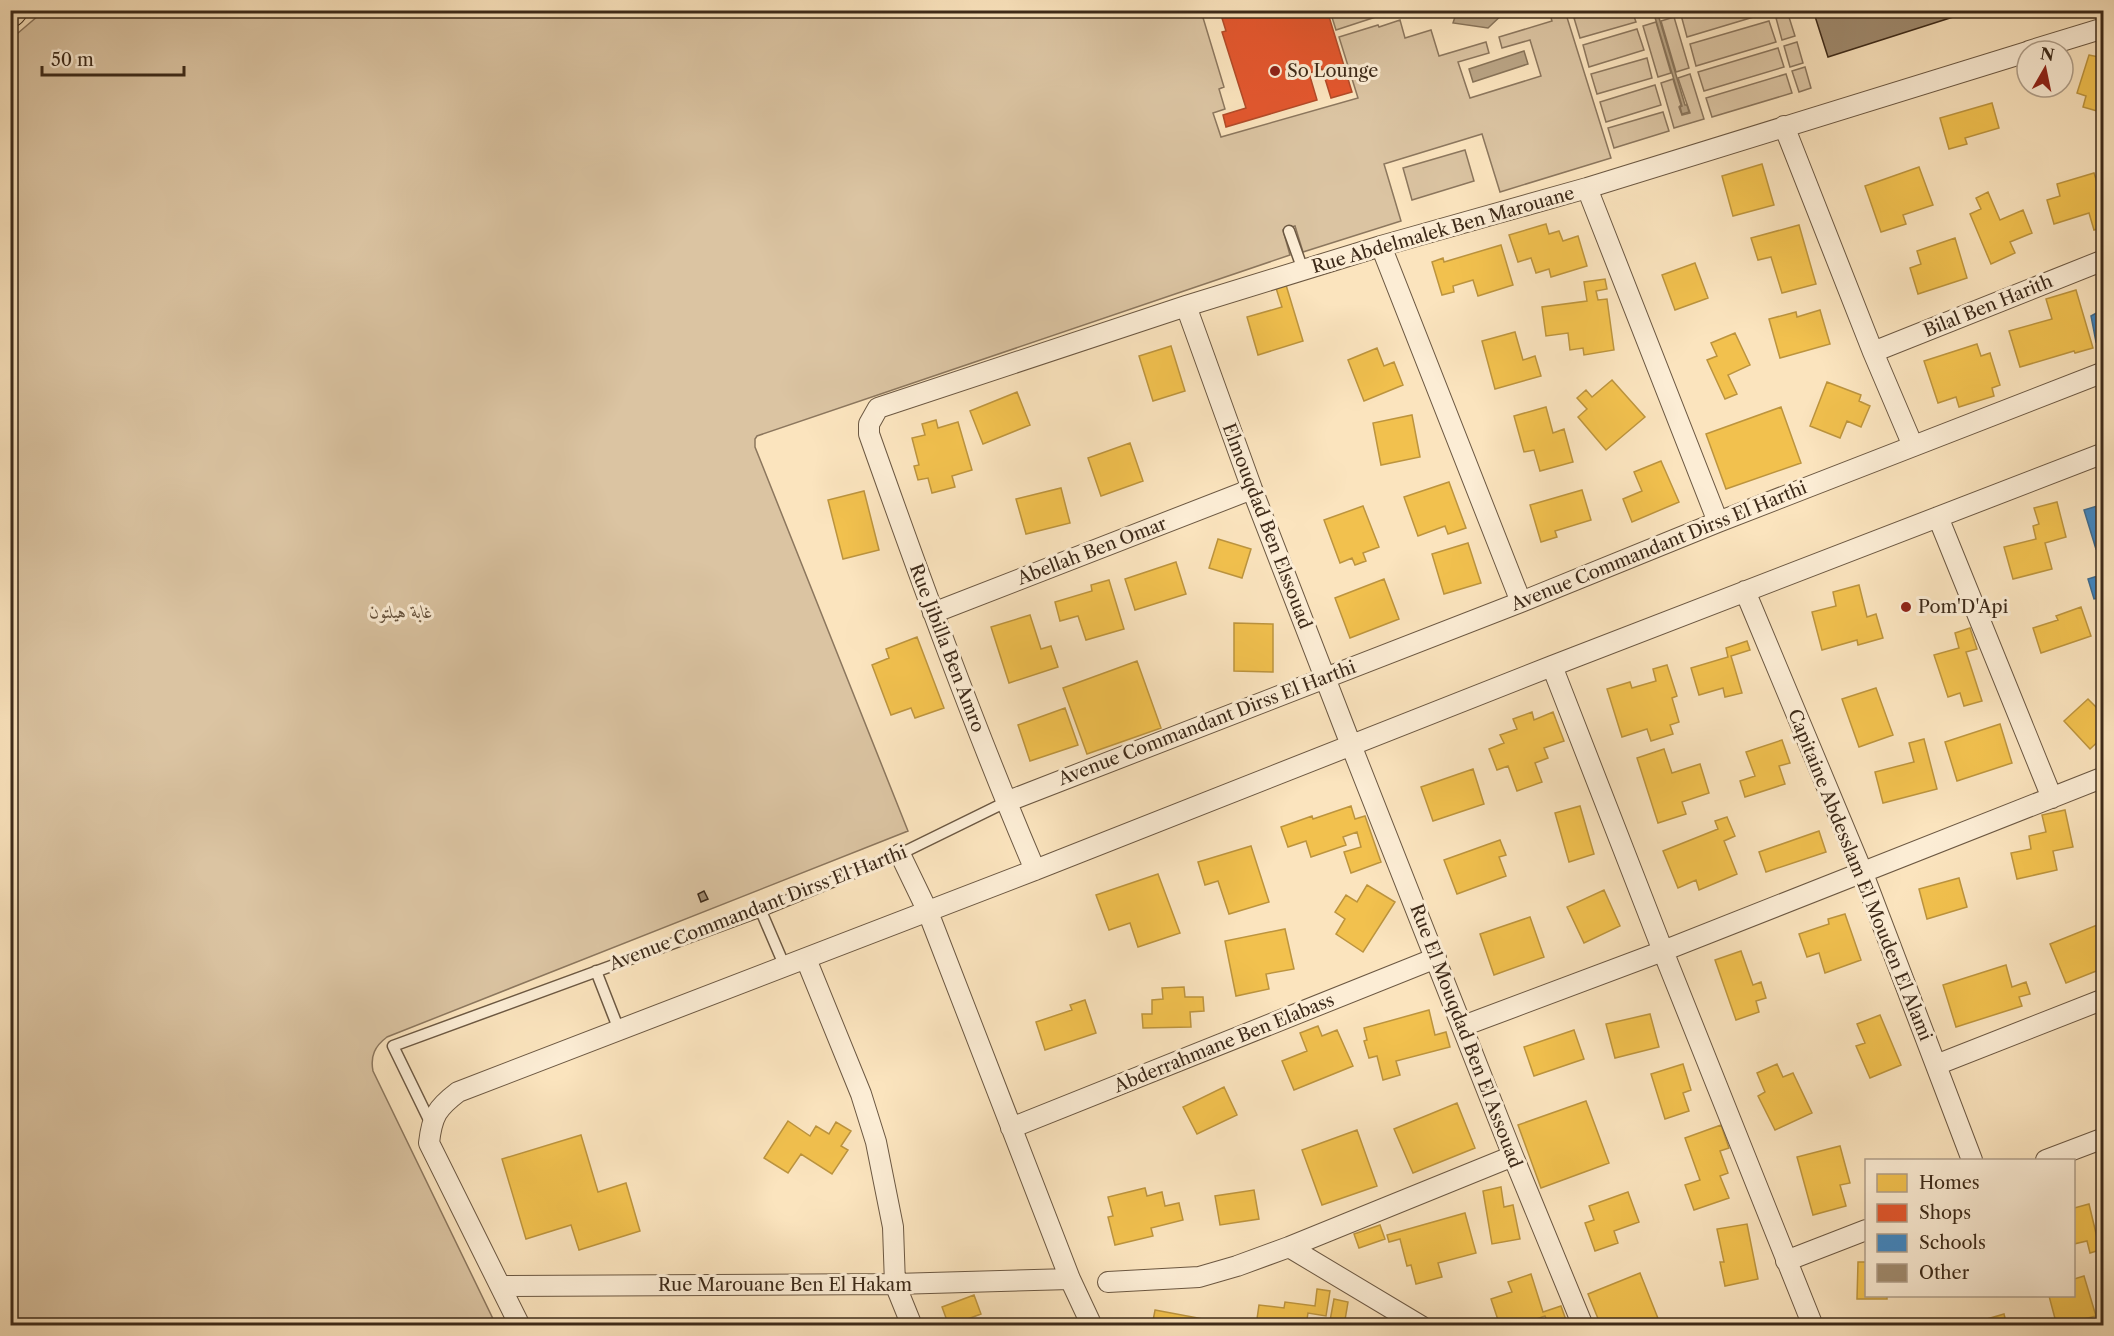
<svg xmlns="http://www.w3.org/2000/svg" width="2114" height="1336" viewBox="0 0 2114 1336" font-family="'Libre Caslon Text',Amiri,serif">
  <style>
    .green { fill: #dbc4a2; stroke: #8c775e; stroke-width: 1.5 }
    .water { fill: #baa586; stroke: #88745a; stroke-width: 1.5 }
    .homes { fill: #f2c14e; stroke: #bc943e; stroke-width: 1.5 }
    .shops { fill: #e4572e; stroke: #b24a28; stroke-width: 1.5 }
    .schools { fill: #3f88c5; stroke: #3e6c91; stroke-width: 1.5 }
    .building { fill: #a08b6f; stroke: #3d2a19; stroke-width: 1.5 }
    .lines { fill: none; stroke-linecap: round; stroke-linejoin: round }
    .lane-casing { stroke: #6c5842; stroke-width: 13 }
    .street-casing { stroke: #6c5842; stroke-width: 22 }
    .primary-casing { stroke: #3d2a19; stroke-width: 34 }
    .lane { stroke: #fcedd5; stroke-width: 10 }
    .street { stroke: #fcedd5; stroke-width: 20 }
    .primary { stroke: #fbe4be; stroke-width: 32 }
    .poi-dot { fill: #8f2418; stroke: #fcedd5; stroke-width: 2 }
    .labels { text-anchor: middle; stroke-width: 6; stroke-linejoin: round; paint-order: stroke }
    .poi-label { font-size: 18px; fill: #3d2a19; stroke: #fcedd5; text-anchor: start }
    .street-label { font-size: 18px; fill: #3d2a19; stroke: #fcedd5 }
    .park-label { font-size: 18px; font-style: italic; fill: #64503b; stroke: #fcedd5 }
  </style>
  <rect width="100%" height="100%" fill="#fbe4be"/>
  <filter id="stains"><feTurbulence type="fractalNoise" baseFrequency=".00333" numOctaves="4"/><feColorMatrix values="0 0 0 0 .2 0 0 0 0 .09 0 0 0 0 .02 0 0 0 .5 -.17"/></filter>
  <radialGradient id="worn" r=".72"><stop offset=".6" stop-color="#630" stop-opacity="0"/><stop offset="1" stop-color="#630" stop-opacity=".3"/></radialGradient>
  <!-- green -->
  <path class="green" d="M45,10L1201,11L1224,87L1219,89L1225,109L1213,113L1221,137L1358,98L1339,37L1378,25L1379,27L1400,20L1405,38L1431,30L1439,56L1486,42L1489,53L1458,62L1470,98L1541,76L1530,40L1502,48L1499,37L1552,21L1549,11H1565L1611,158L1500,192L1482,134L1384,164L1401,221L1303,252L1295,226L1283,230L1290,255L757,436L755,439V447L908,831L387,1037C375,1046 370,1056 373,1071L496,1325L11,1326V39Z
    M1330,11V10L1394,11L1336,30Z
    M1599,11H1632L1636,22L1580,38L1574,18Z
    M1697,11L1766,10L1767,13L1687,37L1681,15Z
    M1788,14L1795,36L1782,40L1776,18Z
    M1674,17L1689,68L1676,72L1661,21Z
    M1769,21L1776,42L1696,66L1690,44Z
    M1656,22L1671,73L1658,77L1643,26Z
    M1637,29L1644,50L1589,67L1583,45Z
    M1797,42L1803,63L1790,67L1784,46Z
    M1778,48L1784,67L1704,91L1698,72Z
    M1647,58L1652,78L1597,94L1591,74Z
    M1805,67L1811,88L1799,92L1792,71Z
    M1690,74L1704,119L1674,128L1661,83L1673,79L1681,105L1679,107L1682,115L1690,113L1678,78Z
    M1786,74L1792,93L1712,117L1706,98Z
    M1655,85L1661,105L1606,122L1600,102Z
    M1663,112L1669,131L1614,148L1608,128Z
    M1465,150L1474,181L1412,200L1403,168Z"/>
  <!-- water -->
  <path class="water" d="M1457,11V10L1506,11L1488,28L1453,23Z
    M1653,11H1657L1685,105H1687L1689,112L1682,114L1680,107L1682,106Z
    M1524,51L1528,64L1473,82L1469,69Z"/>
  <!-- homes -->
  <path class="homes" d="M2089,55L2104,58V113L2083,107L2086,96L2077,93Z
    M1992,103L1999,128L1965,138L1967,144L1949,149L1940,118Z
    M1762,164L1774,205L1733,216L1722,176Z
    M1919,167L1933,205L1903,215L1906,224L1881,232L1865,186Z
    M2094,173L2104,204V227L2094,230L2089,213L2054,224L2047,200L2060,196L2057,184Z
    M1988,192L2000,220L2023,210L2032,233L2010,242L2015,253L1991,264L1970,214L1981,209L1976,198Z
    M1546,224L1549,234L1559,231L1563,241L1578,236L1587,266L1551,277L1549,269L1536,273L1531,258L1518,262L1509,235Z
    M1799,225L1816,284L1782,293L1771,257L1758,260L1751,238Z
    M1955,238L1967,278L1918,294L1910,268L1921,264L1917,251Z
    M1501,245L1513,285L1478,296L1473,280L1453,286L1454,292L1442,295L1432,262L1443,258L1444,262Z
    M1695,263L1708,298L1675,310L1662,275Z
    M1605,279L1607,289L1596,291L1598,300L1607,299L1614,350L1584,355L1583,348L1570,350L1568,333L1546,336L1542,307L1587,301L1584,282Z
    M1286,285L1303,341L1258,355L1247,317L1282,307L1276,288Z
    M2076,290L2093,348L2075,353L2074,351L2020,367L2009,331L2052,319L2046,299Z
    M1820,310L1830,344L1780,358L1769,319L1796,312L1797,317Z
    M1515,332L1523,360L1535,356L1541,376L1495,389L1482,341Z
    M1735,333L1750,365L1728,375L1737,394L1725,399L1707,360L1717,356L1711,343Z
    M1977,344L1981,356L1990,353L2000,385L1992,388L1994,396L1959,407L1956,397L1938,403L1924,361Z
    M1171,346L1185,391L1153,401L1139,356Z
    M1377,348L1384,366L1394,362L1403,385L1364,401L1348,360Z
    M1612,380L1645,417L1606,450L1578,417L1587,409L1577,398L1586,390L1592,397Z
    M1827,382L1861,395L1859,401L1870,406L1861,427L1847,421L1840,438L1810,426Z
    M1017,392L1030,425L983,444L970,411Z
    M1546,407L1553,433L1564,429L1573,462L1540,471L1534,450L1524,452L1514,416Z
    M1781,407L1801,463L1726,489L1706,434Z
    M1412,415L1420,457L1381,465L1373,423Z
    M936,420L938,428L958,422L972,470L952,476L955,487L932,493L928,478L918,480L914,466L919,465L912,438L925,435L922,424Z
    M1130,443L1143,481L1101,496L1088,458Z
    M1661,461L1679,502L1632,522L1623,499L1642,491L1634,472Z
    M1449,482L1466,528L1448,534L1445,526L1418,536L1404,497Z
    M1061,488L1070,523L1026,534L1016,499Z
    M1582,490L1591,520L1555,531L1557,537L1541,542L1530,505Z
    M864,491L879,550L843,559L828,500Z
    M2057,502L2066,537L2045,543L2052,569L2013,579L2004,547L2036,539L2033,526L2039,524L2034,508Z
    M1363,506L1379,547L1363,553L1366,561L1355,565L1352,558L1340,563L1324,520Z
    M1218,539L1251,549L1242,578L1209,568Z
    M1468,543L1481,583L1444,594L1432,554Z
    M1176,562L1186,594L1135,610L1125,579Z
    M1384,579L1399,619L1350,638L1335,598Z
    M1109,580L1124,629L1086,640L1078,616L1060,621L1055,602L1092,591L1091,585Z
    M1859,585L1867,617L1876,614L1883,638L1858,645L1857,640L1822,650L1812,612L1836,606L1833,592Z
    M2081,607L2091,636L2041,653L2033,628L2058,620L2056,616Z
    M1030,615L1041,649L1051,646L1058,667L1009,683L991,627Z
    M1234,623L1273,624V672L1234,671Z
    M1970,628L1977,649L1966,652L1982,701L1964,706L1960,693L1948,697L1934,655L1959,648L1955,633Z
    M917,637L944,708L915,718L911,708L891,715L872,665L889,658L886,649Z
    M1747,641L1750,650L1731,656L1742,693L1725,697L1723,688L1699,695L1691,668L1728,657L1726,648Z
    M1137,661L1161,728L1087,754L1063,688Z
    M1667,665L1677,696L1672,698L1679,722L1670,725L1673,734L1651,741L1647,729L1622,737L1607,689L1630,682L1632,688L1656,681L1653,669Z
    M1876,688L1893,735L1859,747L1842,699Z
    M2088,699L2099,710L2104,706V736L2090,749L2064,721Z
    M1065,708L1078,745L1030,761L1018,725Z
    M1532,712L1534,720L1553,712L1564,741L1544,748L1548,758L1535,763L1542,782L1517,791L1508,766L1497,770L1489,749L1504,743L1500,735L1517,729L1513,719Z
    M2000,724L2012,763L1957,781L1945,742Z
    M1924,739L1937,789L1883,803L1875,772L1914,762L1909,743Z
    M1782,740L1790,763L1779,766L1785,784L1745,797L1740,781L1755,776L1746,752Z
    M1664,749L1672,773L1700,764L1709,793L1682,802L1686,814L1658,823L1637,758Z
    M1473,769L1484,804L1433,821L1421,787Z
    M1351,806L1355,819L1365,816L1381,862L1351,873L1344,852L1361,847L1357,832L1343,837L1346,845L1311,857L1306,841L1288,847L1281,827L1312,816L1313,819Z
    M1580,806L1594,854L1569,862L1555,813Z
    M2065,810L2073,847L2053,851L2057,870L2017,879L2011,853L2031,849L2029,836L2046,832L2042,815Z
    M1727,817L1735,836L1724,841L1737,874L1699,890L1696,880L1678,888L1663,851L1718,829L1715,821Z
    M1819,831L1826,852L1766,872L1759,852Z
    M1500,840L1506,855L1499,857L1506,876L1457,894L1444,860Z
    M1251,846L1269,902L1229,914L1218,881L1205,885L1198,862Z
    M1158,874L1180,933L1138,947L1130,923L1109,930L1096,895Z
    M1959,878L1967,907L1927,919L1919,889Z
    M1367,885L1395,902L1363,952L1336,934L1345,919L1335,912L1346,895L1357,902Z
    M1604,890L1620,926L1584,943L1567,907Z
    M1845,914L1861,960L1825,973L1819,953L1807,957L1799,934L1829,924L1828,919Z
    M1530,917L1544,957L1494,975L1480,934Z
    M2102,923L2104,968L2066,983L2050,944Z
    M1285,929L1294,969L1266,974L1269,989L1236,996L1225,941Z
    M1741,951L1753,985L1761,982L1766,998L1756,1001L1759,1012L1736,1020L1715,960Z
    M2006,965L2012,987L2026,982L2030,994L2019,997L2022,1006L1956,1027L1943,985Z
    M1184,987L1185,997H1203L1204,1011L1190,1012L1191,1027L1143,1028L1142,1014H1152V1000L1163,999L1162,988Z
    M1085,1000L1096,1033L1045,1050L1036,1022L1072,1010L1070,1005Z
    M1429,1010L1435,1035L1446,1032L1450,1047L1396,1061L1400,1075L1383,1080L1377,1056L1369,1058L1364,1041L1367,1040L1364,1028Z
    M1650,1014L1659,1047L1615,1058L1606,1024Z
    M1880,1015L1901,1065L1870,1078L1856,1046L1865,1043L1857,1024Z
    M1318,1026L1322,1036L1337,1030L1353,1066L1294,1090L1282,1061L1307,1051L1300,1033Z
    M1574,1030L1584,1059L1534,1076L1524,1047Z
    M1683,1064L1691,1090L1683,1093L1689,1111L1665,1119L1651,1074Z
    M1777,1064L1783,1077L1793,1073L1812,1113L1775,1130L1758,1096L1765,1092L1757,1073Z
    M1224,1087L1237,1115L1197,1134L1183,1107Z
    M1586,1101L1609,1163L1541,1188L1518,1125Z
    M1457,1103L1475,1148L1413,1173L1394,1129Z
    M788,1121L810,1136L816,1126L829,1134L836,1122L851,1131L841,1146L848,1150L832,1174L801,1154L788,1173L764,1158Z
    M1721,1125L1729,1148L1720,1151L1728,1173L1720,1176L1729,1198L1694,1210L1685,1185L1700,1180L1685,1138Z
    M1357,1130L1377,1186L1322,1205L1302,1150Z
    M581,1135L598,1192L626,1183L640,1231L579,1250L571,1225L526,1239L502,1159Z
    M1840,1146L1850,1183L1840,1185L1846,1206L1813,1215L1797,1157Z
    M1501,1187L1504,1207L1513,1205L1520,1239L1492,1244L1483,1191Z
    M1145,1188L1147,1196L1162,1192L1165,1206L1179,1203L1183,1220L1151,1228L1153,1236L1115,1245L1108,1217L1113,1216L1108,1197Z
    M1254,1190L1259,1219L1220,1225L1215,1196Z
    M1628,1192L1639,1222L1614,1231L1618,1243L1595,1251L1585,1223L1594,1220L1589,1206Z
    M2089,1204L2100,1250L2090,1253L2087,1241L2074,1244V1208Z
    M1465,1213L1476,1253L1438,1263L1442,1277L1416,1284L1411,1265L1407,1266L1400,1239L1389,1242L1387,1235Z
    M1747,1224L1758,1279L1725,1286L1720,1262H1724L1717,1229Z
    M1380,1225L1385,1239L1359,1248L1354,1234Z
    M2104,1252V1270L2098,1254Z
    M1858,1262H1866V1296H1887V1299H1857Z
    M1640,1273L1661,1326H1601L1588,1294Z
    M1531,1274L1543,1312L1561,1306L1567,1323L1549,1326L1545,1316L1516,1326H1500L1491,1299L1512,1292L1508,1282Z
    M2084,1276L2096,1316L2057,1326L2049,1296H2074V1279Z
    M1317,1289L1330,1291L1326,1316L1308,1313L1306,1326H1256L1259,1305L1284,1308L1285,1302L1315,1306Z
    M974,1295L981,1314L949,1326L942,1307Z
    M1334,1299L1348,1302L1344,1326H1329Z
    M1155,1310L1209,1320L1208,1326H1152Z
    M2004,1314L2007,1326H1963Z
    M1040,1319L1042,1326H1018Z"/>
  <!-- shops -->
  <path class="shops" d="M1235,10H1290L1291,16L1306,10H1327L1352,92L1331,98L1322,69L1309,73L1317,100L1226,127L1223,115L1246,108L1222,32L1226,31L1221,15Z"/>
  <!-- schools -->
  <path class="schools" d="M2104,309V339L2096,342L2091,316Z
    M2104,504V547L2096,549L2084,510Z
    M2104,574V597L2094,599L2088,579Z"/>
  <!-- building -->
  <path class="building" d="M1813,10H1975L1828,57Z
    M704,891L708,899L701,902L698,894Z"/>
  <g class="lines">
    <!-- lane casing -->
    <g class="lane-casing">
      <path id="lane" d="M1289,231L1303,270
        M761,911L785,967
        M596,971L619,1030
        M431,1124L393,1046L761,911L900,854L1006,802"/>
    </g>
    <!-- street casing -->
    <g class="street-casing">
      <path id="street" d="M2029,51L2104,28
        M1784,126L1873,352L1913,446
        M1587,188L1718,522
        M1381,246L1521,602
        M1186,306L1252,489L1351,745L1513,1156L1583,1326
        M1873,352L2104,260
        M1938,517L2052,798
        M1745,591L1862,871L1972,1160
        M933,613L1252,489
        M1552,666L1663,951L1813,1326
        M1006,802L1521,602L1718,522L2104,372
        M900,854L928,912L1070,1279L1092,1326
        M1035,870C974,727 921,581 869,434V424L878,408L1186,306L1381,246L1587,188L2027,52
        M806,959L861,1094L876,1142L893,1227L895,1284L912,1326
        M1463,1026L1663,951L2104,777
        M1936,1065L2104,999
        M1011,1128L1436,958
        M2046,1160L2104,1138
        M1289,1247L1421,1326
        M1786,1261L1866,1230
        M1108,1282L1199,1277L1237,1266L1289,1247L1513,1156
        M501,1286L895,1284L1070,1279
        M520,1326L429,1143C432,1116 437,1108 458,1092L1035,870L1552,666L2104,453"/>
    </g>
    <!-- primary casing -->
    <g class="primary-casing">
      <path id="primary" d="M10,11L11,10"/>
    </g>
    <!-- lane -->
    <use href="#lane" class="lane"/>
    <!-- street -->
    <use href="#street" class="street"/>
    <!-- primary -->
    <use href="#primary" class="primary"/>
  </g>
  <!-- markers -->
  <g class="poi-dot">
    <circle cx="1275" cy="71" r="6"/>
    <circle cx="1906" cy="607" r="6"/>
  </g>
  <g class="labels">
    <!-- poi labels -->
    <g class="poi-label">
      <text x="1287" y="77">So Lounge</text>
      <text x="1918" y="613">Pom'D'Api</text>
    </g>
    <!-- street labels -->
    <g class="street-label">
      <text transform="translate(1443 230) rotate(-16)" y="6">Rue Abdelmalek Ben Marouane</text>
      <text transform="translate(1988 306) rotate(-22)" y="6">Bilal Ben Harith</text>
      <text transform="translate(1267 526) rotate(69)" y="6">Elmouqdad Ben Elssouad</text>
      <text transform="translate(1659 546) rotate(-22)" y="6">Avenue Commandant Dirss El Harthi</text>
      <text transform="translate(1092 551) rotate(-21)" y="6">Abellah Ben Omar</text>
      <text transform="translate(947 648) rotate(69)" y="6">Rue Jibilla Ben Amro</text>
      <text transform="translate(1207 723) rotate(-21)" y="6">Avenue Commandant Dirss El Harthi</text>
      <text transform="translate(1860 875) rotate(68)" y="6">Capitaine Abdesslam El Mouden El Alami</text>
      <text transform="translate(758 908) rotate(-21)" y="6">Avenue Commandant Dirss El Harthi</text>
      <text transform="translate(1466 1036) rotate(69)" y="6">Rue El Mouqdad Ben El Assouad</text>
      <text transform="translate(1224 1043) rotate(-22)" y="6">Abderrahmane Ben Elabass</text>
      <text x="785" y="1291">Rue Marouane Ben El Hakam</text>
    </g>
    <!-- park labels -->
    <g class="park-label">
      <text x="401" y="618">غابة هيلتون</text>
    </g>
  </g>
  <!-- margin -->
  <rect width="2114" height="1336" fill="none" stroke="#fbe4be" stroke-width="36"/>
  <rect x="12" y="12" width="2090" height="1312" fill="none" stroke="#3d2a19" stroke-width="3"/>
  <rect x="18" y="18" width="2078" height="1300" fill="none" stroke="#3d2a19" stroke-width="1.5"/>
  <!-- legend -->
  <rect x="1865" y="1159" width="210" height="138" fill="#fcedd5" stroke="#b09f8a" stroke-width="1.5"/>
  <rect x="1877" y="1174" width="30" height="18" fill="#f2c14e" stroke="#b09f8a" stroke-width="1.5"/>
  <text x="1919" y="1189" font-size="18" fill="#3d2a19">Homes</text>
  <rect x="1877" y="1204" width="30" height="18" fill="#e4572e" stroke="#b09f8a" stroke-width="1.5"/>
  <text x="1919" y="1219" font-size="18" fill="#3d2a19">Shops</text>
  <rect x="1877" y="1234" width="30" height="18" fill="#3f88c5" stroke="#b09f8a" stroke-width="1.5"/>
  <text x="1919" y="1249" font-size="18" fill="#3d2a19">Schools</text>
  <rect x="1877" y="1264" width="30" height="18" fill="#a08b6f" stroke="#b09f8a" stroke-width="1.5"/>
  <text x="1919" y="1279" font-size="18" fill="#3d2a19">Other</text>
  <!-- north arrow -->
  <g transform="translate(2045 69) rotate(9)"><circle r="28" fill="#fcedd5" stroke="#b09f8a" stroke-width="1.5"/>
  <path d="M0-4.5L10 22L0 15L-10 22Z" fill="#8f2418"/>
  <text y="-9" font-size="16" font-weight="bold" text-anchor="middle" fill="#3d2a19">N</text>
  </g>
  <!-- scale -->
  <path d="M42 66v9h142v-9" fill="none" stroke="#3d2a19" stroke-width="3"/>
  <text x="51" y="66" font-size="18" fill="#3d2a19" stroke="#fcedd5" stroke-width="4.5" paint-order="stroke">50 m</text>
  <rect width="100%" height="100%" filter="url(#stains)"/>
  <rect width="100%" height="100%" fill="url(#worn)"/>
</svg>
